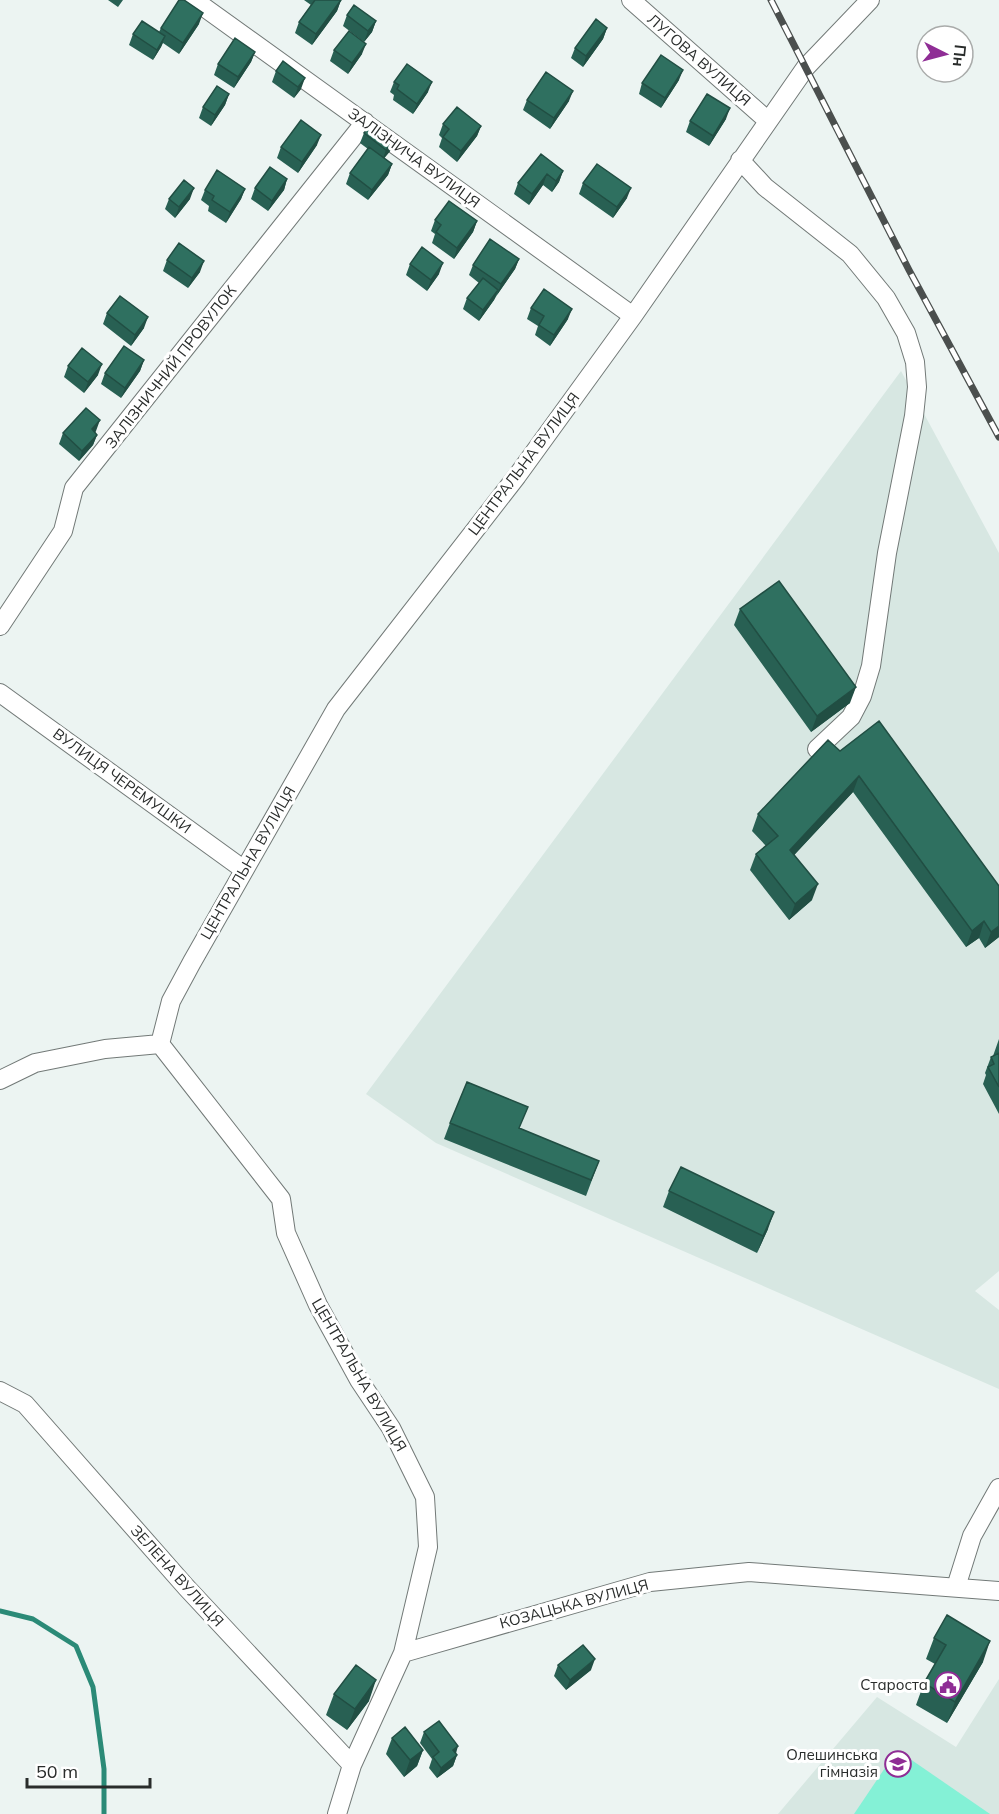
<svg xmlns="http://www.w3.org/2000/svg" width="999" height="1814" viewBox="0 0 999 1814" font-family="Mulish,sans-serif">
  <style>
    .built { fill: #d7e7e2 }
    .grass { fill: #84f1d6 }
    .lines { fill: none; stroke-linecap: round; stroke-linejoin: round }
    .stream { stroke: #2b8a77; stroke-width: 5 }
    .minor-casing { stroke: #727977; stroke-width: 20 }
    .minor { stroke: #fff; stroke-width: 18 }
    .rail-casing { stroke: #4b4f4e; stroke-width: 7 }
    .rail { stroke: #fff; stroke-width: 4.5; stroke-dasharray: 14; stroke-linecap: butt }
    .wall { fill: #286053 }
    .shaded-wall { fill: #214e43 }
    .building { fill: #2f7060; stroke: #214e43; stroke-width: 1.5 }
    .labels { text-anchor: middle; stroke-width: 6; stroke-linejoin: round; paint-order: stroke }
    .street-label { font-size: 15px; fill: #292c2b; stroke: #fff }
    .poi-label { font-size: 15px; fill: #292c2b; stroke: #fff; text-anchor: end }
  </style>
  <rect width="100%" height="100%" fill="#ecf4f2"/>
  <!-- built -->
  <path class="built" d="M901,371L999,553V1271L975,1291L999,1310V1389L436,1143L366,1094Z
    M999,1679V1814H778L877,1697L956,1747Z"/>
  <!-- grass -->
  <path class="grass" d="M897,1750L990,1814H854Z"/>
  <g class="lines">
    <!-- stream -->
    <path class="stream" d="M0,1611L33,1619L76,1646L93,1687L104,1769V1814"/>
    <!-- minor casing -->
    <g class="minor-casing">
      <path id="minor" d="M194,0L633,316
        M631,0L767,120
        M740,160L765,187L850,254L886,298L906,333L915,362L917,387L914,416L887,553L871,666L862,696L851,717L817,749
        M0,626L63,531L74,488L365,122
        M0,693L243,869
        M160,1044L171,1001L192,962L336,709L517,476L633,316L806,67L870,0
        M160,1044L281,1199L286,1233L318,1305L359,1380L391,1428L425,1497L428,1547L403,1653L352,1765L337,1814
        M0,1080L35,1063L105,1049L160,1044
        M0,1391L25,1404L186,1587L352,1765
        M956,1587L972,1536L999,1488
        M403,1653L650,1582L749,1572L999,1591"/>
    </g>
    <!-- minor -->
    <use href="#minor" class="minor"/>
    <!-- rail casing -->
    <g class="rail-casing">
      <path id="rail" d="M771,0L909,270L999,437"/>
    </g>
    <!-- rail -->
    <use href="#rail" class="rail"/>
  </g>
  <!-- wall -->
  <path class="wall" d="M108,0H123L118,7Z
    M304,0H341L337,11L312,45L295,33L299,22L311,5Z
    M347,15L376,21L372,32L364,42L343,26Z
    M199,24L179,54L163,43L161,47L153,60L129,45L133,34L159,32L161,28Z
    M607,28L603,39L583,67L571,58L575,48Z
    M334,50L362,54L348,74L330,61Z
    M255,52L251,62L234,88L214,75L218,64Z
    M276,71L301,89L294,98L272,82Z
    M679,80L661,108L639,94L642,83Z
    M394,82L428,92L413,114L393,100L394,95L390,92Z
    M229,94L225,105L211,126L199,118L203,107Z
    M527,100L569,101L550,129L523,110Z
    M726,119L709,146L686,132L690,121Z
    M443,124L481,126L477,136L457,162L439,147L442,138L439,135Z
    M364,133L391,150L384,158L392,164L388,175L368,200L346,184L350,173L368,149L360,143Z
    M317,145L298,173L277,158L281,147Z
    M541,154L563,171L559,182L552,192L543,185L529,205L514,194L518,183Z
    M287,179L284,190L268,211L251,199L255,188Z
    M583,183L627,198L613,218L579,194Z
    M245,189L241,199L226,223L208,211L209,206L201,200L205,190Z
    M169,199H190L175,218L165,209Z
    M435,220L477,221L473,232L454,259L432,243L435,234L431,231Z
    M519,259L515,269L497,295L494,300L479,321L463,309L467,298L479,283L469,275L473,265Z
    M167,260L200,272L188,288L163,271Z
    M410,264L439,274L427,291L406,275Z
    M531,308L568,319L550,346L535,335L538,326L527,319Z
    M107,313L144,328L131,346L103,324Z
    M144,360L140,371L121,398L101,384L105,373Z
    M68,366L98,375L84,393L64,377Z
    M96,431L95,432L97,435L93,445L79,461L59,444L63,433Z
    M740,609L850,703L811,732L734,625Z
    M828,740L999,937L985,948L979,938L966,947L853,792L794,855L812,900L789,920L750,870L756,854L766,846L752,831L758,814Z
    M999,1039V1114L983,1084L986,1075L985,1073L991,1057L993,1056Z
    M450,1123L599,1161L586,1196L444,1139Z
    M669,1191L768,1229L757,1253L663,1207Z
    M934,1638L983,1662L947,1723L916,1705L924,1683L935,1664L926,1659Z
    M558,1665L591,1670L566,1690L554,1676Z
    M334,1694L369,1701L347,1730L326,1715Z
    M424,1732L457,1755L453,1766L437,1778L429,1768L432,1759L420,1743Z
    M392,1738L423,1750L417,1766L404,1777L386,1754Z"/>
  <!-- shaded-wall -->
  <path class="shaded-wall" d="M341,0L337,11L312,45L316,34Z
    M203,13L199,24L179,54L183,43Z
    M376,21L372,32L364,42L368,31Z
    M607,28L603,39L583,67L586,56Z
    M165,36L161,47L153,60L157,50Z
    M366,44L362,54L348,74L352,63Z
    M255,52L251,62L234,88L238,77Z
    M683,70L679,80L661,108L665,98Z
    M305,78L301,89L294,98L298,87Z
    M432,82L428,92L413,114L417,104Z
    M573,91L569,101L550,129L554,118Z
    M229,94L225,105L211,126L215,115Z
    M730,108L726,119L709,146L713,136Z
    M481,126L477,136L457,162L461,151Z
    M321,135L317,145L298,173L302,162Z
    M395,139L391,150L382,161L386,150Z
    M392,164L388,175L368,200L372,190Z
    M563,171L559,182L552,192L556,181Z
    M547,174L543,185L529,205L532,194Z
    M287,179L284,190L268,211L272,201Z
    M194,188L190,199L175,218L179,207Z
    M631,188L627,198L613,218L617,207Z
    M245,189L241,199L226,223L230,212Z
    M477,221L473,232L454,259L457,248Z
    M519,259L515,269L497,295L501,284Z
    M204,261L200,272L188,288L192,278Z
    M443,263L439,274L427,291L431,280Z
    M498,290L494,300L479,321L483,310Z
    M572,309L568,319L550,346L554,335Z
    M148,317L144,328L131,346L135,335Z
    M144,360L140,371L121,398L125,388Z
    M102,364L98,375L84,393L88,382Z
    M100,420L96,431L88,440L92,429Z
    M97,435L93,445L79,461L82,451Z
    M856,687L850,703L811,732L817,716Z
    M859,776L853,792L784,866L790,850Z
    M818,884L812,900L789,920L795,904Z
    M984,921L979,938L966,947L972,931Z
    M999,926V937L985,948L991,932Z
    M774,1212L768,1229L757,1253L763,1236Z
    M990,1641L983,1662L947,1723L955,1702Z
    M595,1659L591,1670L566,1690L570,1680Z
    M376,1680L369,1701L347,1730L355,1709Z
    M458,1746L455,1757L453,1750Z
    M423,1750L417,1766L404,1777L410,1760Z
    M457,1755L453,1766L437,1778L441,1768Z"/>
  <!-- building -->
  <path class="building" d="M179,0H184L203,13L183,43L161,28Z
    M315,0H341L316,34L299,22Z
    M354,5L376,21L368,31L347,15Z
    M596,19L607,28L586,56L575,48Z
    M142,21L165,36L157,50L133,34Z
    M349,31L366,44L352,63L334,50Z
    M235,38L255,52L238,77L218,64Z
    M661,55L683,70L665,98L642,83Z
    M283,61L305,78L298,87L276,71Z
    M407,64L432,82L417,104L397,89L399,85L394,82Z
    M546,72L573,91L554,118L527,100Z
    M217,86L229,94L215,115L203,107Z
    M707,94L730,108L713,136L690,121Z
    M457,107L481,126L461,151L443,137L449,129L443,124Z
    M301,120L321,135L302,162L281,147Z
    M373,122L395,139L386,150L364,133Z
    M369,147L392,164L372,190L350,173Z
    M541,154L563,171L556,181L547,174L532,194L518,183Z
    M597,164L631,188L617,207L583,183Z
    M270,167L287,179L272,201L255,188Z
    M217,170L245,189L230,212L212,200L214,196L205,190Z
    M184,180L194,188L179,207L169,199Z
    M449,201L477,221L457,248L436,232L441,225L435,220Z
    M490,239L519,259L501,284L473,265Z
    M179,243L204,261L192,278L167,260Z
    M422,247L443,263L431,280L410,264Z
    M483,278L498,290L483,310L467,298Z
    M544,289L572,309L554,335L539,325L544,316L531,308Z
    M120,296L148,317L135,335L107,313Z
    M124,346L144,360L125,388L105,373Z
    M82,348L102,364L88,382L68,366Z
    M86,408L100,420L92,429L97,435L82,451L63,433Z
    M779,581L856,687L817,716L740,609Z
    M879,721L999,886V926L991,932L984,921L972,931L859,776L790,850L818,884L795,904L756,854L778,836L758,814L828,740L840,751Z
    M999,1053V1087L988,1067L994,1064L991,1057Z
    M467,1082L528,1107L519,1128L599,1161L591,1180L450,1123Z
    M681,1167L774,1212L763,1236L669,1191Z
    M947,1615L990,1641L955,1702L924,1683L946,1645L934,1638Z
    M583,1645L595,1659L570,1680L558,1665Z
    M356,1665L376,1680L355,1709L334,1694Z
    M439,1721L458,1746L453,1750L457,1755L441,1768L433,1757L439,1752L424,1732Z
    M405,1727L423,1750L410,1760L392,1738Z"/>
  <!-- icons -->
  <defs>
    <g id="civic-ring" transform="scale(1.35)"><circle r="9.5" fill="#fff" stroke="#8f2d95" stroke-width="1.5"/><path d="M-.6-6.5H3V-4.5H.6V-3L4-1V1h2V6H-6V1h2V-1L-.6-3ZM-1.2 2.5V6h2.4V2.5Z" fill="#8f2d95"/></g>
    <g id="school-ring" transform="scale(1.35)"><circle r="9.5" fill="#fff" stroke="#8f2d95" stroke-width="1.5"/><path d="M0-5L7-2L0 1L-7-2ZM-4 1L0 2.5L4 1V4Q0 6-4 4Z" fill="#8f2d95"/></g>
  </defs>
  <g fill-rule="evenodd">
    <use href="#civic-ring" x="948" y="1685"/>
    <use href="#school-ring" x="898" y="1764"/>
  </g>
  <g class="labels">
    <!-- street labels -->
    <g class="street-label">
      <text transform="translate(699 60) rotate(41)" y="5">ЛУГОВА ВУЛИЦЯ</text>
      <text transform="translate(414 158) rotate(36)" y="5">ЗАЛІЗНИЧА ВУЛИЦЯ</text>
      <text transform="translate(171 367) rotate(-52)" y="5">ЗАЛІЗНИЧНИЙ ПРОВУЛОК</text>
      <text transform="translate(524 464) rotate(-53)" y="5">ЦЕНТРАЛЬНА ВУЛИЦЯ</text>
      <text transform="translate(122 781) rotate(36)" y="5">ВУЛИЦЯ ЧЕРЕМУШКИ</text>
      <text transform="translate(248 863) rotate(-60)" y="5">ЦЕНТРАЛЬНА ВУЛИЦЯ</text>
      <text transform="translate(359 1375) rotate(60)" y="5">ЦЕНТРАЛЬНА ВУЛИЦЯ</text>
      <text transform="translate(177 1576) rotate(48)" y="5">ЗЕЛЕНА ВУЛИЦЯ</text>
      <text transform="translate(574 1604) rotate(-15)" y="5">КОЗАЦЬКА ВУЛИЦЯ</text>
    </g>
    <!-- poi labels -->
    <g class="poi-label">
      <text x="928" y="1690">Староста</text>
      <text x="878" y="1760">Олешинська<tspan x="878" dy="17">гімназія</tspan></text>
    </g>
  </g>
  <!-- north arrow -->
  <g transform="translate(945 54) rotate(96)"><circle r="28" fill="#ffffff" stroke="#a9abaa" stroke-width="1.5"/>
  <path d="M0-4.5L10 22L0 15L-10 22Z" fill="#8f2d95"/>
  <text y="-9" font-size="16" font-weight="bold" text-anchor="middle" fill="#292c2b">Пн</text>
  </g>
  <!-- scale -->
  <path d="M27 1778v9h123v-9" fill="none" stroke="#292c2b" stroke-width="3"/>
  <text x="36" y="1778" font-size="18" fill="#292c2b" stroke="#ffffff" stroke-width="4.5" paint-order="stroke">50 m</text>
</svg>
